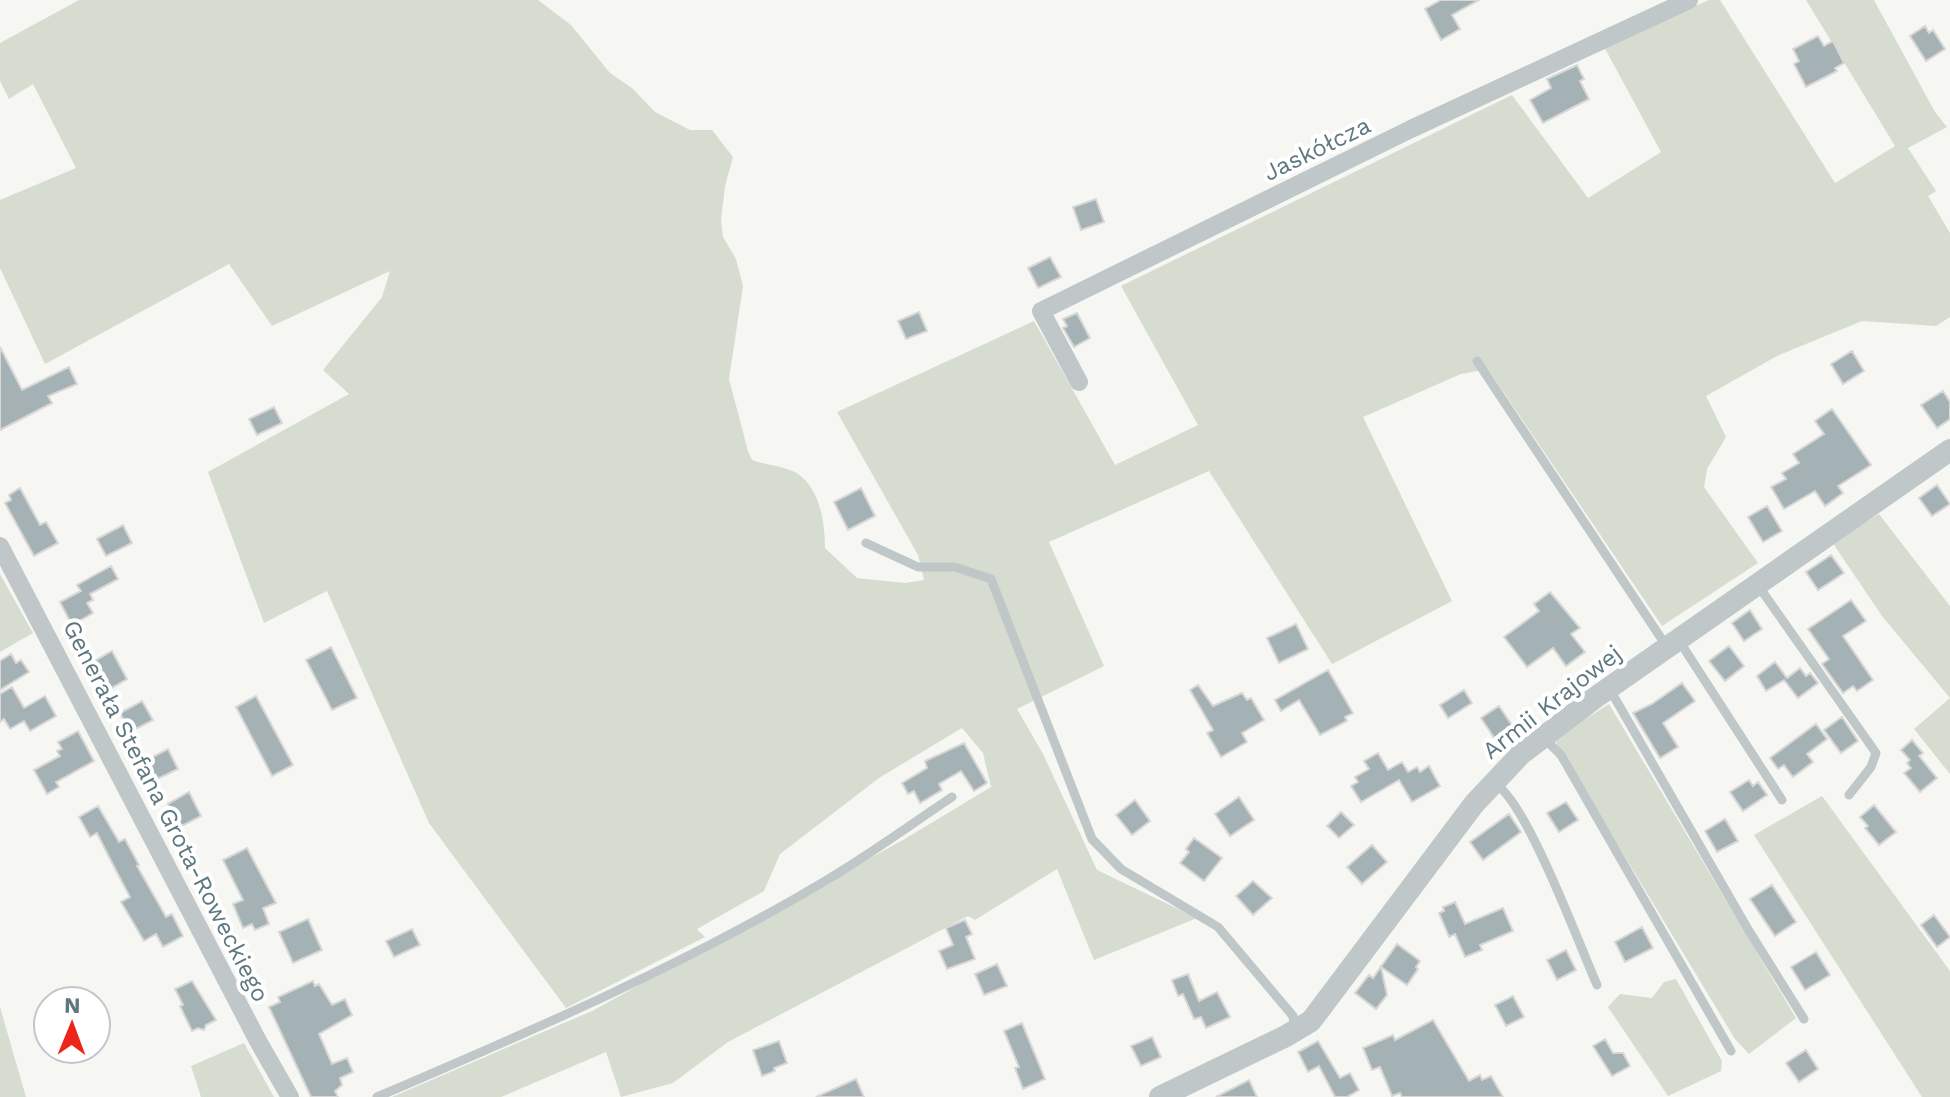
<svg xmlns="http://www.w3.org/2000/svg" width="1950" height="1097" viewBox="0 0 1950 1097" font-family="'Work Sans',sans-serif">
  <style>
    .green { fill: #d7dcd1 }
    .building { fill: #a5b2b5; stroke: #d8d7d5; stroke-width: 2 }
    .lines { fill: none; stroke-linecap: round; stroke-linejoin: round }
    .service { stroke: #c0c7c9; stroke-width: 9 }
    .minor { stroke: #c0c7c9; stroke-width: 18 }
    .tertiary { stroke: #c0c7c9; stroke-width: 22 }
    .labels { text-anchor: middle; stroke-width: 8; stroke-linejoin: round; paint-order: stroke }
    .street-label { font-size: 24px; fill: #5f7880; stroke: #fff }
  </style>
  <rect width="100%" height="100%" fill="#f6f6f2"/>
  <!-- green -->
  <path class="green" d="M79,0H538L571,25L610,73L632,88L655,112L690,130H712L733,157L725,186L721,219L723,237L736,259L743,286L729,379L748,451L752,460C765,465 778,465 790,470C819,481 825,521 825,548L857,578L905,583L924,580L918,555L837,412L1034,321L1115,465L1198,425L1121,286L1512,95L1588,198L1661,152L1603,45L1709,0H1720L1835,183L1895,146L1806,0H1874L1935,112L1947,127L1908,148L1936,191L1928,196L1950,233V317L1936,326L1862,321L1777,356L1706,396L1726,437L1707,469L1704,487L1758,563L1662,626L1488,369L1461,374L1363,417L1452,601L1332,664L1209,471L1049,542L1104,666L1017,709L1043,754L1097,870L1197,918L1094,960L1057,869L975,920L968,916L728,1042L673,1083L621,1097L606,1052L501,1097H392L592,1011L903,840L991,787L983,753L962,728L879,778L780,854L764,891L697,929L705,937L566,1008L429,823L327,591L264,623L208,472L349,394L323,370L382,297L390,271L272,326L229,264L45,364L0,268V200L76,168L33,84L9,99L0,81V43Z
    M1879,514L1950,606V774L1914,729L1950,698L1882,616L1832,542Z
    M0,574L33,633L0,652Z
    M1609,704L1796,1018L1749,1054L1735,1039L1554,739Z
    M1822,796L1950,971V1097H1922L1754,835Z
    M1676,979L1722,1061L1721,1071L1668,1096L1608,1007L1620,994L1652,998L1664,982Z
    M0,1007L26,1097H0Z
    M244,1043L274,1097H201L191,1066Z"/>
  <!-- building -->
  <path class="building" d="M1441,0H1479L1452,15L1460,29L1441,40L1425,9Z
    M1925,26L1929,33L1933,30L1945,49L1926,61L1910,36Z
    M1818,36L1824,46L1833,41L1844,63L1835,68L1837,71L1806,87L1794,64L1799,61L1793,49Z
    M1577,65L1584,79L1580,81L1589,99L1543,123L1530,100L1551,88L1547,79Z
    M1096,199L1104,222L1081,230L1073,207Z
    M1050,257L1061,277L1038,288L1028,268Z
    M919,312L927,331L906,339L898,321Z
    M1077,313L1090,338L1074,347L1063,328L1067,326L1063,319Z
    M0,347L22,390L69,367L77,384L48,396L52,403L0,430Z
    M1852,351L1864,371L1843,384L1831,364Z
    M1943,391L1950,402V419L1937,428L1921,405Z
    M274,407L282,423L257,435L249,419Z
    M1832,409L1871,465L1838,486L1843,493L1825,506L1815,491L1784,509L1771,487L1786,479L1782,473L1799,463L1793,454L1824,434L1815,421Z
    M1937,485L1950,504L1932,516L1919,498Z
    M20,488L40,525L46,522L58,543L34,556L5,503L11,500L9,495Z
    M861,488L875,516L848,530L834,502Z
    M1767,506L1782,531L1763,542L1748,517Z
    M123,525L132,543L106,556L97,539Z
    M1831,555L1844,573L1818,590L1806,572Z
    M111,566L118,579L90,594L93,600L87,603L93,613L72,625L60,602L81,591L77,585Z
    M1550,592L1580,628L1571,634L1585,652L1566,666L1553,648L1527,667L1504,637L1539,611L1534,604Z
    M1851,600L1866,621L1843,636L1873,680L1857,691L1853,686L1843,693L1822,664L1829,659L1808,629Z
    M1750,610L1762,629L1744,641L1732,623Z
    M1296,624L1308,649L1279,663L1267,638Z
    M1729,646L1744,666L1725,681L1709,661Z
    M331,647L357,698L332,710L306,660Z
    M112,651L127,679L108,690L93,662Z
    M11,654L16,663L21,660L29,672L0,690V661Z
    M1775,662L1787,678L1800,668L1806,676L1810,673L1818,683L1798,698L1784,680L1766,691L1757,676Z
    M1328,670L1353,713L1345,717L1347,721L1320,735L1299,700L1281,711L1275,700Z
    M1682,683L1695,701L1663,723L1678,747L1660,758L1633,713L1652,704Z
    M1198,685L1213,706L1242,693L1247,700L1251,698L1264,720L1242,733L1247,742L1221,757L1207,733L1213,730L1190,690Z
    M12,687L24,708L45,696L56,716L30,731L24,721L10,729L4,719L0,722V694Z
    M1464,690L1472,703L1448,718L1440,705Z
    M256,696L293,765L272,776L236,707Z
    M142,701L153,720L130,732L120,713Z
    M1499,706L1513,727L1495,739L1481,718Z
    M1842,717L1858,741L1841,753L1824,730Z
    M1816,724L1827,739L1807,754L1813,762L1793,777L1784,765L1778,769L1770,758Z
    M78,731L94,761L56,782L59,787L47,794L34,770L60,756L57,751L62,749L58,742Z
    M1912,740L1923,753L1919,756L1937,778L1920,792L1904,773L1911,768L1907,763L1910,760L1901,750Z
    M964,743L987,783L974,791L961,771L939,784L942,790L920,803L914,791L908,794L902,783L927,768L925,761Z
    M168,749L178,769L155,780L145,761Z
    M1378,753L1388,770L1402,762L1408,772L1417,767L1420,772L1429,766L1440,786L1412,802L1399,780L1361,802L1351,786L1358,782L1355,777L1369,769L1364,761Z
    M1749,780L1753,786L1758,782L1767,795L1743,811L1730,792Z
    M189,792L201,816L180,827L168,804Z
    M1239,797L1254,820L1230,836L1215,814Z
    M1135,800L1150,821L1132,835L1116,815Z
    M1566,802L1578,820L1559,832L1547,813Z
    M1874,805L1896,832L1879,845L1865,828L1868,826L1860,817Z
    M98,806L119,842L125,839L139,865L137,866L166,917L172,914L183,936L163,947L156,934L144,941L121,902L130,897L109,857L97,833L90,837L79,817Z
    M1341,812L1354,825L1339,838L1327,826Z
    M1509,814L1521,832L1483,860L1470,842Z
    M1725,819L1738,841L1717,852L1705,831Z
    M1194,838L1222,858L1204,881L1180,863L1189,852L1186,849Z
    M1372,845L1387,862L1362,884L1347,867Z
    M247,848L276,903L263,908L269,924L255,930L252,924L243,928L233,904L243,900L223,860Z
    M1253,881L1272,898L1253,915L1236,896Z
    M1772,885L1796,922L1775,936L1750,899Z
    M1455,902L1465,924L1503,908L1513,931L1480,945L1482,950L1465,957L1455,934L1449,937L1439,913L1444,911L1443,907Z
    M1934,915L1950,937L1937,947L1921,925Z
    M308,919L322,950L293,963L279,932Z
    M965,920L972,934L966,937L975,959L947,969L939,951L953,945L946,928Z
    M1642,927L1653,948L1625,962L1615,942Z
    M412,929L420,945L394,957L386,941Z
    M1397,944L1420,961L1416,967L1418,969L1407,985L1381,967L1387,995L1376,1009L1355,993L1369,975L1373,978Z
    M1566,950L1576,970L1557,980L1547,960Z
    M1816,952L1830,975L1805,990L1791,967Z
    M997,964L1007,986L984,995L975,974Z
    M1188,974L1199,1001L1217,992L1230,1017L1206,1028L1201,1017L1194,1019L1183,994L1178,996L1172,980Z
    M192,981L216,1020L206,1025L204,1030L198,1028L192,1031L180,1006L183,1005L175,989Z
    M313,981L315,986L319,984L332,1005L345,999L352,1015L319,1034L332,1064L347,1058L353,1072L340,1078L342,1085L335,1091L338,1097H311L269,1007L280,1002L278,997Z
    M1513,996L1524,1017L1506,1026L1495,1005Z
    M1433,1020L1469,1081L1480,1075L1482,1080L1491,1076L1503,1097H1402L1400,1093L1392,1096L1380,1067L1372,1070L1363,1048L1393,1035L1395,1040Z
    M1022,1023L1045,1079L1023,1089L1015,1068L1019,1067L1004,1031Z
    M1152,1037L1161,1057L1141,1066L1131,1046Z
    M1605,1039L1613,1053H1623L1630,1066L1612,1076L1593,1046Z
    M779,1041L787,1063L774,1068L775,1071L762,1076L753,1050Z
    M1318,1041L1340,1078L1350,1073L1359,1090L1347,1097H1335L1319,1066L1308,1072L1298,1052Z
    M1806,1050L1818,1069L1799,1082L1786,1063Z
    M856,1079L864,1097H816Z
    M1249,1080L1257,1097H1216Z"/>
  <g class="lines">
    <!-- service -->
    <path class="service" d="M1477,361L1667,647
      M866,543L918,567H955L991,579L1092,839L1121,869L1218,927L1293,1016L1294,1027
      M1757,584L1876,753L1871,767L1849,795
      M1678,639L1782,800
      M1609,688L1749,931L1804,1019
      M1543,737L1561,755L1731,1051
      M1495,784C1526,800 1580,947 1597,985
      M377,1097C529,1032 683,966 825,881C869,855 910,825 952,797"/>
    <!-- minor -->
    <path class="minor" d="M1079,382L1041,311L1411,129L1689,0
      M0,546L258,1041L290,1097"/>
    <!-- tertiary -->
    <path class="tertiary" d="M1160,1097L1286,1036L1311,1021L1474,804L1521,754L1596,697L1950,450"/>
  </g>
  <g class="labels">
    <!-- street labels -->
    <g class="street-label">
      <text transform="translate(1317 149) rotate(-26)" y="8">Jaskółcza</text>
      <text transform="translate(1552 702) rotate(-38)" y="8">Armii Krajowej</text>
      <text transform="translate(166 811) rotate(63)" y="8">Generała Stefana Grota-Roweckiego</text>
    </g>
  </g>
  <!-- north arrow -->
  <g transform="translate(72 1025) rotate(1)"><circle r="38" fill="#ffffff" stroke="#bfc9cc" stroke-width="2"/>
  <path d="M0-6L14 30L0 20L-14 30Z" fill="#ee251b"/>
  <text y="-12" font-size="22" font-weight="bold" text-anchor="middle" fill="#5f7880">N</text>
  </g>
</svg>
